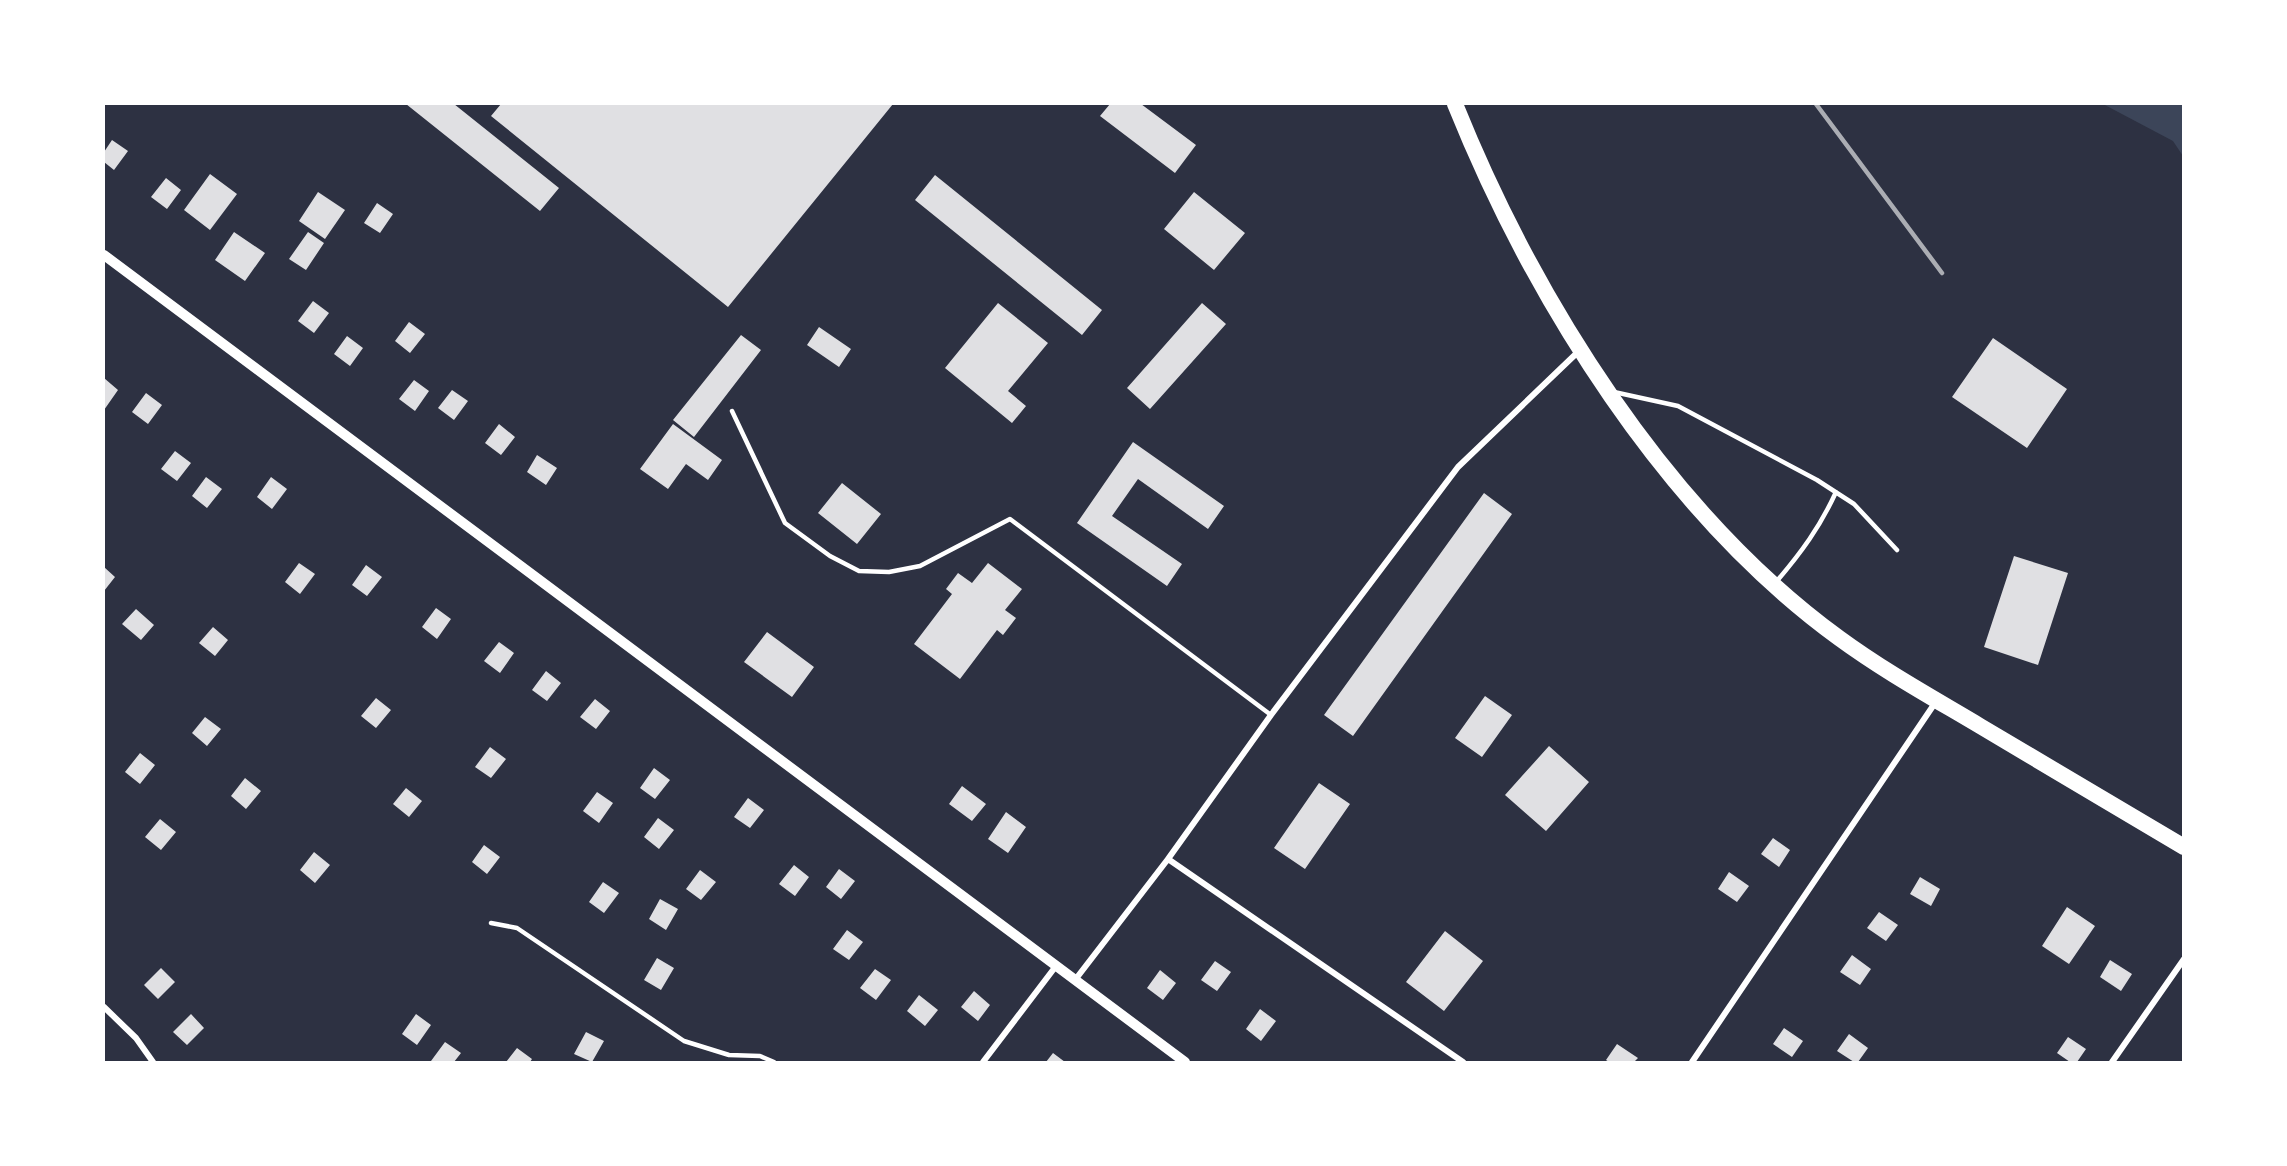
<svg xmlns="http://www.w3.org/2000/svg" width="2287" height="1166" viewBox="0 0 2287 1166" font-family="Manrope,sans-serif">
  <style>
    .green { fill: #3c4559 }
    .building { fill: #e0e0e3 }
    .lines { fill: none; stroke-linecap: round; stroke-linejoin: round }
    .service { stroke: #fff; stroke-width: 4.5 }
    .minor { stroke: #fff; stroke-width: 6 }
    .tertiary { stroke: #fff; stroke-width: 10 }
    .trunk { stroke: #fff; stroke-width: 16 }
    .rail { stroke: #abadb3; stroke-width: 4.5 }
  </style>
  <rect width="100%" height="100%" fill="#2d3142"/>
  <!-- green -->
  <path class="green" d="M2103,104H2183V156L2173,141Z"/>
  <!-- building -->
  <path class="building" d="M406,104H454L559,188L540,211Z
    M501,104H893L728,307L491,116Z
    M1110,104H1141L1196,145L1175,173L1100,116Z
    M112,140L128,151L114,170L104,162V152Z
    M210,174L237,194L210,230L184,210Z
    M935,175L1102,310L1082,335L915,200Z
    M166,178L181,190L167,209L151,197Z
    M318,192L345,210L325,239L299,221Z
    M1194,192L1245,233L1214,270L1164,229Z
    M377,203L393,214L380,233L364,223Z
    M234,232L265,253L245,281L215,260Z
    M308,232L324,243L306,270L289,259Z
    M313,301L329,313L314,333L298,321Z
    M998,303L1048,343L1008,391L1026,406L1012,423L945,368Z
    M1202,303L1226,324L1150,409L1127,388Z
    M409,322L425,334L410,353L395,341Z
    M819,327L851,349L839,367L807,345Z
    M741,335L761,350L694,437L673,420Z
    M347,336L363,348L350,366L334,354Z
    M1993,338L2067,389L2027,448L1952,397Z
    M104,378L118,390L104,410Z
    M414,380L429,391L415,411L399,399Z
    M452,390L468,401L454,420L438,408Z
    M146,393L162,405L148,424L132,412Z
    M499,424L515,437L501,455L485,443Z
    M673,424L722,460L708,480L686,464L668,489L640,469Z
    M1133,442L1224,506L1208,529L1138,479L1112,516L1182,564L1167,586L1077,523Z
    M175,451L191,463L177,481L161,469Z
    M537,455L557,468L546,485L527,472Z
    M206,477L222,489L207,508L192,496Z
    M271,477L287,489L272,509L257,497Z
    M842,483L881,514L857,544L818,513Z
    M1484,493L1512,514L1353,736L1324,715Z
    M2014,556L2068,573L2038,665L1984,647Z
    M299,563L315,574L300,594L285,582Z
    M988,563L1022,589L1005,610L1016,618L1003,635L997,630L960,679L914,644L952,594L946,589L958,573L972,583Z
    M366,565L382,577L367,596L352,585Z
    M104,567L115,577L104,591Z
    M436,608L451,619L437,639L422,627Z
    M136,609L154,625L141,640L122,624Z
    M213,627L228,640L215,656L199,643Z
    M767,632L814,667L792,697L744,662Z
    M499,642L514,653L500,673L484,661Z
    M546,671L561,683L547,701L532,690Z
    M1485,696L1512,715L1482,757L1455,738Z
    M376,698L391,710L376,728L361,716Z
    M595,699L610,711L596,729L580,717Z
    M205,717L221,729L207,746L192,733Z
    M1549,746L1589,782L1546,831L1505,795Z
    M490,747L506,759L491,778L475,767Z
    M140,753L155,765L140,784L125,772Z
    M654,768L670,780L655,799L640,788Z
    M245,778L261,791L246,809L231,796Z
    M1319,783L1350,804L1305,869L1274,848Z
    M962,786L986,804L972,821L949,804Z
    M406,788L422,801L409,817L393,804Z
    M597,792L613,803L599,823L583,811Z
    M748,798L764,810L750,828L734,817Z
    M1006,812L1026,827L1008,853L988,839Z
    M658,818L674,830L659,849L644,837Z
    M160,819L176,832L161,850L145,837Z
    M1773,838L1790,850L1779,867L1761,854Z
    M484,845L500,857L487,874L472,862Z
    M314,852L330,865L315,883L300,870Z
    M794,865L809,877L795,896L779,884Z
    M839,869L855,881L841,899L826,887Z
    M700,870L716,882L701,900L686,889Z
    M1729,872L1749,886L1737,902L1718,889Z
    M1920,877L1940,889L1931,906L1910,894Z
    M603,882L619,893L604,913L589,902Z
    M660,899L678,909L666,930L649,919Z
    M2067,907L2095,926L2069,964L2042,946Z
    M1879,912L1898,925L1886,941L1867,928Z
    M847,930L863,942L849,960L833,949Z
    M1445,931L1483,961L1444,1011L1406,982Z
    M1852,955L1871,969L1860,985L1840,972Z
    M657,958L674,968L661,990L644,980Z
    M2110,960L2132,974L2121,991L2100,977Z
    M1215,961L1231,972L1217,991L1201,980Z
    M161,968L175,982L158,999L144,985Z
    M875,969L891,980L876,1000L860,988Z
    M1160,970L1176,983L1163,1000L1147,988Z
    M974,991L990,1005L978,1021L961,1007Z
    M919,995L938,1010L925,1026L907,1011Z
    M1260,1009L1276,1021L1261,1041L1246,1029Z
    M191,1014L204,1028L187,1045L173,1032Z
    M416,1014L431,1025L417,1045L402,1034Z
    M1784,1028L1803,1041L1792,1057L1773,1044Z
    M586,1032L604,1041L592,1062L574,1054Z
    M1849,1034L1868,1048L1858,1062H1854L1837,1051Z
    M2068,1037L2086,1049L2077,1062H2070L2057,1053Z
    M445,1042L461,1053L454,1062H433L431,1061Z
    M1617,1044L1638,1058L1634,1062H1609L1606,1060Z
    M517,1048L532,1059L530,1062H506Z
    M1053,1053L1065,1062H1046Z"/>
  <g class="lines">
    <!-- service -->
    <path class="service" d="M1614,392L1678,406L1817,480L1854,504L1897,550
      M732,411L785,523L830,556L859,571L889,572L920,566L1010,519L1271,715
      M1776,582C1801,553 1820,527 1836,492
      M491,923L517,928L684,1041L729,1055L760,1056L774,1062"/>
    <!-- minor -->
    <path class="minor" d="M1168,859L1463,1062
      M1075,980L1168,859L1271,715L1458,467L1580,350
      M104,1007L136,1038L153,1062
      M983,1062L1056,966
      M1692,1062L1935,703
      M2112,1062L2184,959"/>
    <!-- tertiary -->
    <path class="tertiary" d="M104,255L1185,1062"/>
    <!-- trunk -->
    <path class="trunk" d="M1455,104C1534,300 1666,512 1839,638C1884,671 1933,698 1980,726C2048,767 2116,807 2184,847"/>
    <!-- rail -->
    <path class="rail" d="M1816,104L1942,273"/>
  </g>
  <!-- border -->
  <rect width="2287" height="1166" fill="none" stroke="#ffffff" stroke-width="210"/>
</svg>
